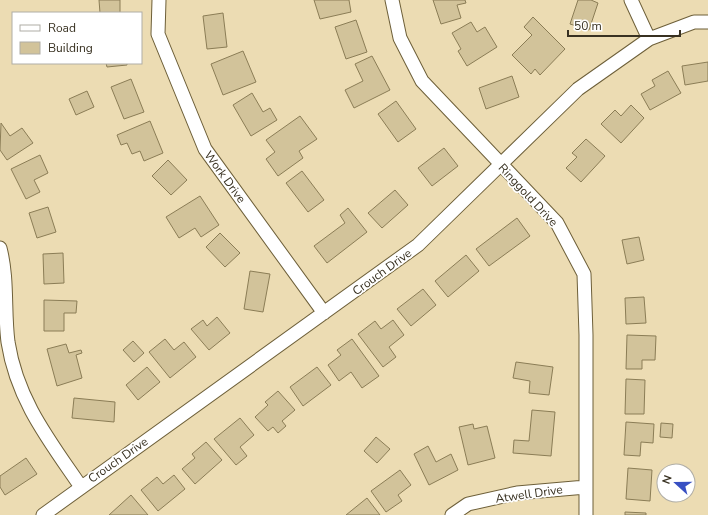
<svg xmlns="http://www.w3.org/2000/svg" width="708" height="515" viewBox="0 0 708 515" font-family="'Nunito Sans',sans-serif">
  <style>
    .building { fill: #d2c39a; stroke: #8b7d56 }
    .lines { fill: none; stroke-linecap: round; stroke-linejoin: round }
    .street-casing { stroke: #6d5f39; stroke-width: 15 }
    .street { stroke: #fff; stroke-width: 13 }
    .labels { text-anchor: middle; stroke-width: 3.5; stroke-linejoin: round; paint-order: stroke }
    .street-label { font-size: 12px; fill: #383121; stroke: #fff }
  </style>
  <rect width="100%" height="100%" fill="#ecdcb3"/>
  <!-- building -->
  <path class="building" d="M99,0H120V13H100Z
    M314,0H349L351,12L320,19Z
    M433,0H465L466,3L457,5L461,18L441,24Z
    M578,0H591L598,3L589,30L570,24Z
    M223,13L227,47L207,49L203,16Z
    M533,17L565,49L540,75L535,69L531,74L512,55L532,35L524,27Z
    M356,20L367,52L346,59L335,27Z
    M471,22L477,32L485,27L497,47L467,66L458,51L461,49L452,33Z
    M243,51L256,82L223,95L211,64Z
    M372,56L390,90L354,108L345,90L363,81L355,64Z
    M708,62V81L685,85L682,66Z
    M106,63H127V65L107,67Z
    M668,71L681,93L650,110L641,94L655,86L652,80Z
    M512,76L519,97L486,109L479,88Z
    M131,79L144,112L124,119L111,87Z
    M87,91L94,107L76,115L69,99Z
    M252,93L263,112L270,108L277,120L251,136L233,105Z
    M396,101L416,129L398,142L378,114Z
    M631,105L644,118L621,143L601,124L615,110L621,116Z
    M300,116L317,139L299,151L303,158L278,176L266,159L275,152L266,140Z
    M150,121L163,153L144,161L140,151L132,154L127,143L121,145L117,135Z
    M1,123L10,136L22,128L33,143L7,160L0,150Z
    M586,139L605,156L581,182L566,168L577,157L572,153Z
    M444,148L458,166L432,186L418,168Z
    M40,155L48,173L34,180L40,192L26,199L11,169Z
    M168,160L187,180L171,195L152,176Z
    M302,171L324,200L308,212L286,183Z
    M395,190L408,205L382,228L368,213Z
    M200,196L219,225L201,237L195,228L179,238L166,217Z
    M48,207L56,232L37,238L29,213Z
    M348,208L367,232L327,263L314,246L345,223L340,215Z
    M517,218L530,236L489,266L476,249Z
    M220,233L240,253L225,267L206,247Z
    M639,237L644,260L627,264L622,240Z
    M63,253L64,283L44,284L43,254Z
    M466,255L479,271L448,297L435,281Z
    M250,271L270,274L263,312L244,309Z
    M423,289L436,305L411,326L397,309Z
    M644,297L646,323L626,324L625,298Z
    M44,300L77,301L76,313H64V331H44Z
    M217,317L230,333L209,350L191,329L203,320L207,326Z
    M393,320L404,335L389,347L396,357L383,367L358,334L375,321L381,329Z
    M627,335L656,336L655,360H642V369H626Z
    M165,339L174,350L184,342L196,357L170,378L149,352Z
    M352,339L379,376L362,388L351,372L339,381L328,365L341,355L337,350Z
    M133,341L144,353L134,362L123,350Z
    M66,344L69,353L81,350L82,353L76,355L82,378L57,386L47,349Z
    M516,362L553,367L549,395L529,393L530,381L513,378Z
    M147,367L160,382L138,400L126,385Z
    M317,367L331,385L303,406L290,387Z
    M626,379L645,380L644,414H625Z
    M278,391L295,410L282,421L286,426L278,433L273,427L268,431L255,417L268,405L265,402Z
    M74,398L115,402L114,422L72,418Z
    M532,410L555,412L551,456L513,453L514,440L529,441Z
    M240,418L254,435L240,447L247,456L236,465L214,439Z
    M626,422L654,424L653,443L641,442L640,456L624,455Z
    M661,423L673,424L672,438L660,437Z
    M473,424L474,429L487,426L495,458L468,465L459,427Z
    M376,437L390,449L377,463L364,451Z
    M206,442L222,460L195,484L182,469L195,458L192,454Z
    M428,446L436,462L451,454L458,470L429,485L414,454Z
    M26,458L37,474L5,495L0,487V476Z
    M628,468L652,470L650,501L626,499Z
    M400,470L411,485L398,495L402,501L386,512L371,491Z
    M174,475L185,489L158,511L141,490L157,477L163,484Z
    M131,495L148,515H109Z
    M367,498L380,515H346Z
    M625,512L646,513V515H625Z"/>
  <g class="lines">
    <!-- street casing -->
    <g class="street-casing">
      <path id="street" d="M159,0L158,34L205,149L324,313
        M392,0L400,38L422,81L557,223L584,274L586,335V515
        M631,0L649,39
        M0,248C8,279 4,311 8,342C17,400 49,440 81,487
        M43,515L418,245L578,89L649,39L694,22H708
        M452,515L468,504L517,493L586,487"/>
    </g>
    <!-- street -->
    <use href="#street" class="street"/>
  </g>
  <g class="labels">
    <!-- street labels -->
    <g class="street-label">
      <text transform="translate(225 177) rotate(54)" y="4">Work Drive</text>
      <text transform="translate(528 195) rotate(47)" y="4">Ringgold Drive</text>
      <text transform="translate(382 272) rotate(-36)" y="4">Crouch Drive</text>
      <text transform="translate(118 460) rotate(-35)" y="4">Crouch Drive</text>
      <text transform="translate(529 494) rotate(-8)" y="4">Atwell Drive</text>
    </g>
  </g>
  <!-- legend -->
  <rect x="12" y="12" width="130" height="52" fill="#ffffff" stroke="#afada6"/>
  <rect x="20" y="25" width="20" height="6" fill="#ffffff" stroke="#afada6"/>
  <text x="48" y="32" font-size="12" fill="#383121">Road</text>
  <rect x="20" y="42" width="20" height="12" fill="#d2c39a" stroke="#afada6"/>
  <text x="48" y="52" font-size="12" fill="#383121">Building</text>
  <!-- north arrow -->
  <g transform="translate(676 483) rotate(291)"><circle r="19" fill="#ffffff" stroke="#afada6"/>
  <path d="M0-3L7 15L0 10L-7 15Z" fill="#3850c3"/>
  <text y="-6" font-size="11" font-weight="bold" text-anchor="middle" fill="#383121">N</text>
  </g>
  <!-- scale -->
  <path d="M568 30v6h112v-6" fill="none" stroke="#383121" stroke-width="2"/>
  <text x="574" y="30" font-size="12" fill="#383121" stroke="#ffffff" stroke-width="3" paint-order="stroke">50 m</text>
</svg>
